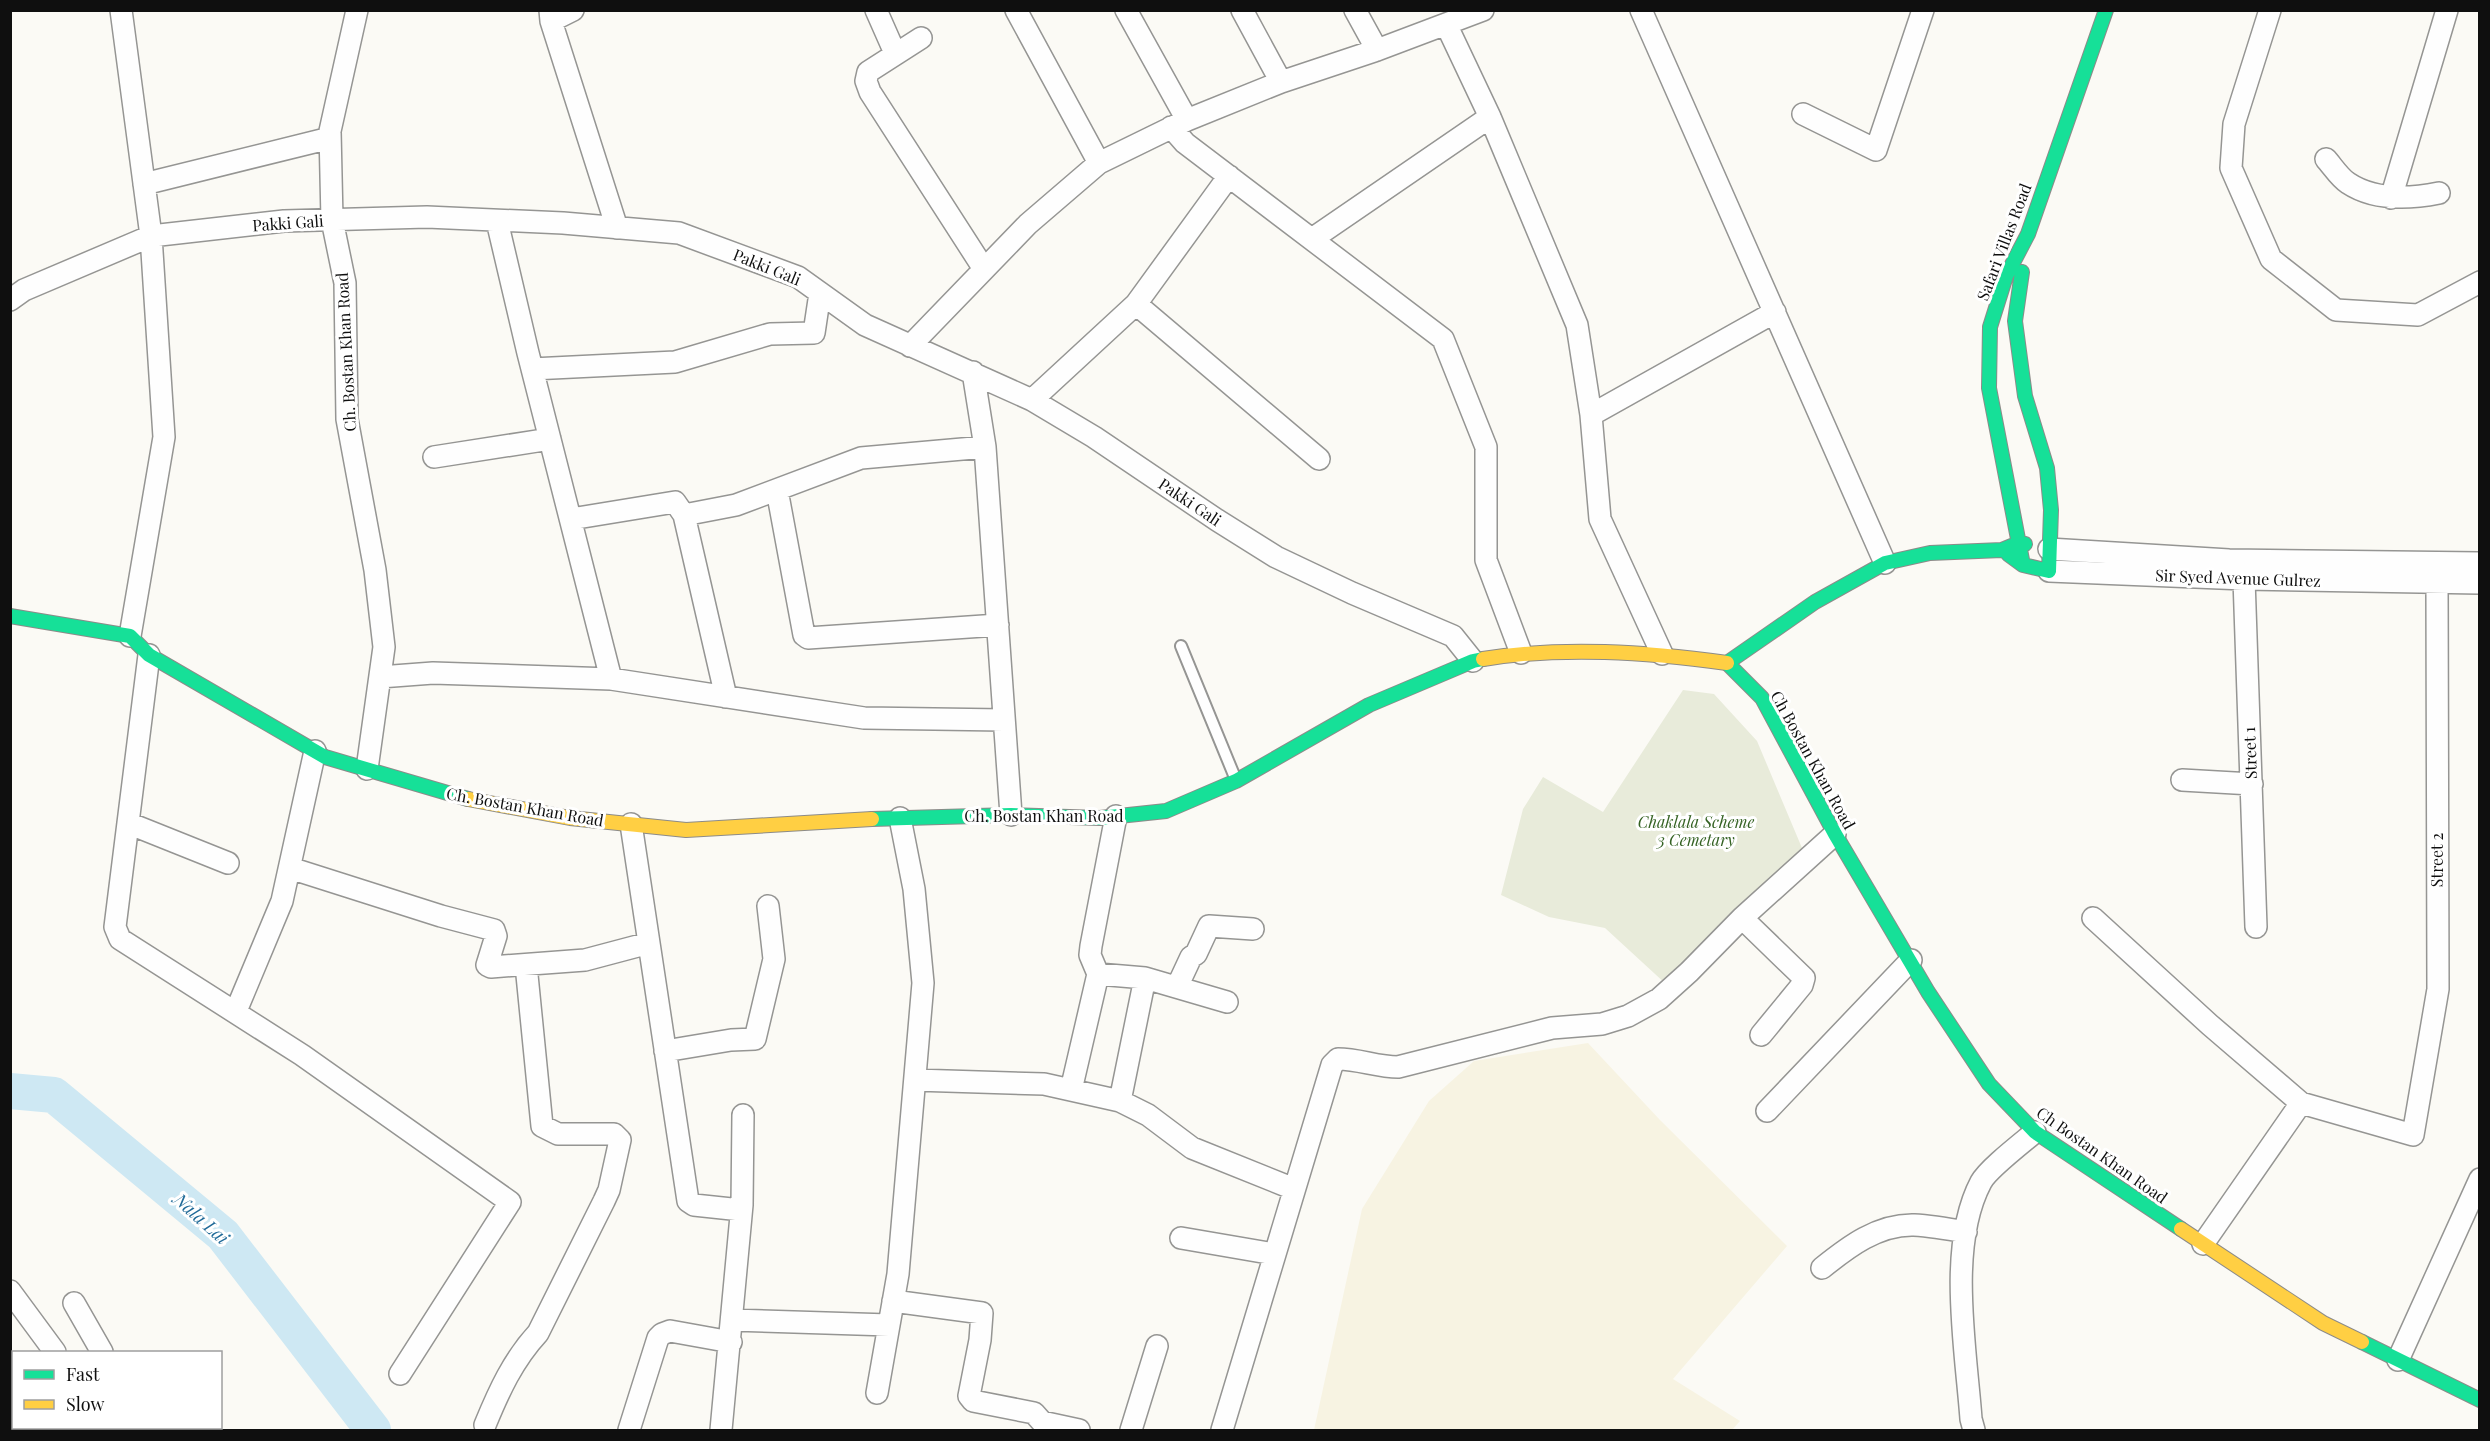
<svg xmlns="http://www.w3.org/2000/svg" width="2490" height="1441" viewBox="0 0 2490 1441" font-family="'Playfair Display',serif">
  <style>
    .farmland { fill: #f7f3e2 }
    .cemetery { fill: #e8ebda }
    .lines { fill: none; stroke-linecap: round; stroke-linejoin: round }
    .river { stroke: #cee8f3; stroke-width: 36 }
    .lane-casing { stroke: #959593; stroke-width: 14 }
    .street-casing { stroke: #959593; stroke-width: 24 }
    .fast-casing { stroke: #8c8b89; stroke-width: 16 }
    .slow-casing { stroke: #8c8b89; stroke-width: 16 }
    .lane { stroke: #fefefe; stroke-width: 10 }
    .street { stroke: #fefefe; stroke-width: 21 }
    .fast { stroke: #16e098; stroke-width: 14 }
    .slow { stroke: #ffcf43; stroke-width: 14 }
    .labels { text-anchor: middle; stroke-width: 6; stroke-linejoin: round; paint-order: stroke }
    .street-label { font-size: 16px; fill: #0f0f0f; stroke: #fff }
    .park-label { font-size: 16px; font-style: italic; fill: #346223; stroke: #fff }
    .water-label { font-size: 18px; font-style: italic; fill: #206a98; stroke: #fff }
  </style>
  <rect width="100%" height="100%" fill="#fbfaf5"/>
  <!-- farmland -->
  <path class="farmland" d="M1588,1043L1660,1120L1787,1246L1673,1379L1740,1421L1732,1430H1314L1362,1209L1429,1101L1474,1061Z"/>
  <!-- cemetery -->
  <path class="cemetery" d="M1683,690L1714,694L1757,741L1802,848L1667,985L1605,928L1549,917L1501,895L1523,809L1543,777L1603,812Z"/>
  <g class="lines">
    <!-- river -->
    <path class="river" d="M10,1091L54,1095L223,1235L373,1430"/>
    <!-- lane casing -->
    <g class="lane-casing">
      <path id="lane" d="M1181,646L1236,780"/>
    </g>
    <!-- street casing -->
    <g class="street-casing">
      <path id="street" d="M121,10L151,236L164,437L130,636
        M357,10L330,131L332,220L345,283L347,419L375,570L384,647L367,769
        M550,10L551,21L617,228
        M876,10L895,53
        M1016,10L1099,163
        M1126,10L1187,120
        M1242,10L1281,82
        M1355,10L1377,50
        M1641,10L1885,563
        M2270,10L2234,124L2231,168L2271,259L2336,310L2418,315L2480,282
        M551,21L573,10
        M1446,24L1490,117L1577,325L1591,415L1600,519L1662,654
        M921,38L868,72L866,81L870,92L984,269
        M1803,114L1876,150L1923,10
        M1171,127L1185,143L1443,339L1486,447V560L1521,653
        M2326,159C2333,167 2340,178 2348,183C2375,201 2409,199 2439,193
        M144,184L330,138
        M2391,198L2447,10
        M497,221L528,353L611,679
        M1312,239L1490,117
        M10,300L24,290L151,236L284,221L427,217L563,223L679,233L798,277L865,325L1032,400L1094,437L1217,520L1276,557L1352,593L1453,636L1473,661
        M1136,304L1319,459
        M910,346L1028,224L1099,163L1187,120L1281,82L1377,50L1483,10
        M532,369L675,362L770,334L814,333L820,293
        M973,372L985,447L1011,815
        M1032,400L1136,304L1229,176
        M1591,415L1775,312
        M434,457L550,439
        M777,490L804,635L808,638L998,625
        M684,515L736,505L861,458L985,447
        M571,519L675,502L684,515L726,697
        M2049,549L2229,560L2480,563
        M2049,571L2244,579L2480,583
        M2244,579L2256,927
        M149,655L115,927L120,939L302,1055L510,1202L400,1374
        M380,677L433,673L611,679L864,718L1004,720
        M2182,780L2252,784
        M128,823L228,863
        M631,824L688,1201L694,1205L741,1210
        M290,868L441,916L494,930L496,936L487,965L491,967L585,960L649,943
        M1742,918L1804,978L1802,985L1761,1035
        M2093,918L2210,1025L2301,1103L2413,1135L2438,989L2437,582
        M1098,974L1145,978L1227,1002
        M1177,987L1191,957L1196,954L1209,926L1253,929
        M236,1011L282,901L315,751
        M665,1051L731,1040L755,1039L774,959L768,906
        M915,1080L1044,1084L1120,1101L1148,1115L1192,1148L1294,1189
        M1071,1090L1098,974L1090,955L1091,946L1116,816
        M1120,1101L1145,978
        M1767,1111L1911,960
        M1181,1238L1274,1254
        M2203,1244L2301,1103
        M1822,1268C1848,1247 1878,1224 1914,1225C1931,1226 1949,1229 1966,1232
        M10,1291L55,1352
        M893,1301L982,1313L980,1340L969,1396L973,1401L1034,1413L1042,1422L1079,1430
        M74,1303L102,1352
        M732,1320L889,1325
        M2398,1360L2480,1179
        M877,1393L898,1274L923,983L914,889L900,818
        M485,1425C499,1391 513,1360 538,1333L604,1201L609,1190L620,1140L614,1134H558L542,1126L526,965
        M90,1428L92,1430
        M146,1428L148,1430
        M120,1430L127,1428
        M629,1430L658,1338L662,1334L670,1331L731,1342
        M721,1430L742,1205L743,1115
        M1131,1430L1157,1346
        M1222,1430L1332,1065L1338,1059C1359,1059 1377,1067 1398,1067L1552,1028L1602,1024L1628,1016L1659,999L1689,972L1742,918L1835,834
        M1974,1430L1971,1419C1966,1349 1947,1246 1981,1182C1988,1169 2022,1143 2035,1132"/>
    </g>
    <!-- fast casing -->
    <g class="fast-casing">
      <path id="fast" d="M2008,554L2023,565L2049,571L2051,510L2047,468L2025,396L2015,321L2022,272
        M2023,565L1989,388L1990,327L2006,276L2028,234L2106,10
        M10,616L130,636L149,655L325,757L468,799
        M1727,663L1762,698L1835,834L1928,992L1989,1084L2035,1132L2181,1229
        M1727,663L1815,602L1885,563L1930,553L2002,550L2019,543L2025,544
        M872,819L1011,815L1100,818L1166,811L1236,781L1369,705L1473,661L1483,659
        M2362,1342L2480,1400"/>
    </g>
    <!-- slow casing -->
    <g class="slow-casing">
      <path id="slow" d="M1483,659C1564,646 1646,652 1727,663
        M468,799L570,818L686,830L872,819
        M2181,1229L2323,1323L2362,1342"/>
    </g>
    <!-- lane -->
    <use href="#lane" class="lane"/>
    <!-- street -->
    <use href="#street" class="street"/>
    <!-- fast -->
    <use href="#fast" class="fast"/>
    <!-- slow -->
    <use href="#slow" class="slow"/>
  </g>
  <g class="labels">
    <!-- street labels -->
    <g class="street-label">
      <text transform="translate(288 223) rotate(-4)" y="6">Pakki Gali</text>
      <text transform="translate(2004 242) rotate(-69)" y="6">Safari Villas Road</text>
      <text transform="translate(767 267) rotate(22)" y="6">Pakki Gali</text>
      <text transform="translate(346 352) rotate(-93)" y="6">Ch. Bostan Khan Road</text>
      <text transform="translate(1190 502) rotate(34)" y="6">Pakki Gali</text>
      <text transform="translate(2238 578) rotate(2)" y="6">Sir Syed Avenue Gulrez</text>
      <text transform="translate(2250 753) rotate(-92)" y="6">Street 1</text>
      <text transform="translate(1813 760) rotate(61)" y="6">Ch Bostan Khan Road</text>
      <text transform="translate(525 807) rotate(10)" y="6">Ch. Bostan Khan Road</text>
      <text x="1044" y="822">Ch. Bostan Khan Road</text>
      <text transform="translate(2437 860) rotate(-90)" y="6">Street 2</text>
      <text transform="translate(2102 1155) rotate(35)" y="6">Ch Bostan Khan Road</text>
    </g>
    <!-- park labels -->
    <g class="park-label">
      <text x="1696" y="828">Chaklala Scheme<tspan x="1696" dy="18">3 Cemetary</tspan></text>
    </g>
    <!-- water labels -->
    <g class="water-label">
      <text transform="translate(201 1219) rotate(42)" y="6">Nala Lai</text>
    </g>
  </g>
  <!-- border -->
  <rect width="2490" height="1441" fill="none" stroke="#0f0f0f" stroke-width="24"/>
  <!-- legend -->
  <rect x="12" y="1351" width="210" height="78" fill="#ffffff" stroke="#9f9f9f" stroke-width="1.5"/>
  <rect x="24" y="1370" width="30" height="9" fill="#16e098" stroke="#9f9f9f" stroke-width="1.5"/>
  <text x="66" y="1381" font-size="18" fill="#0f0f0f">Fast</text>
  <rect x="24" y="1400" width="30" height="9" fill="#ffcf43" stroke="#9f9f9f" stroke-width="1.5"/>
  <text x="66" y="1411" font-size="18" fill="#0f0f0f">Slow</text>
</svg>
